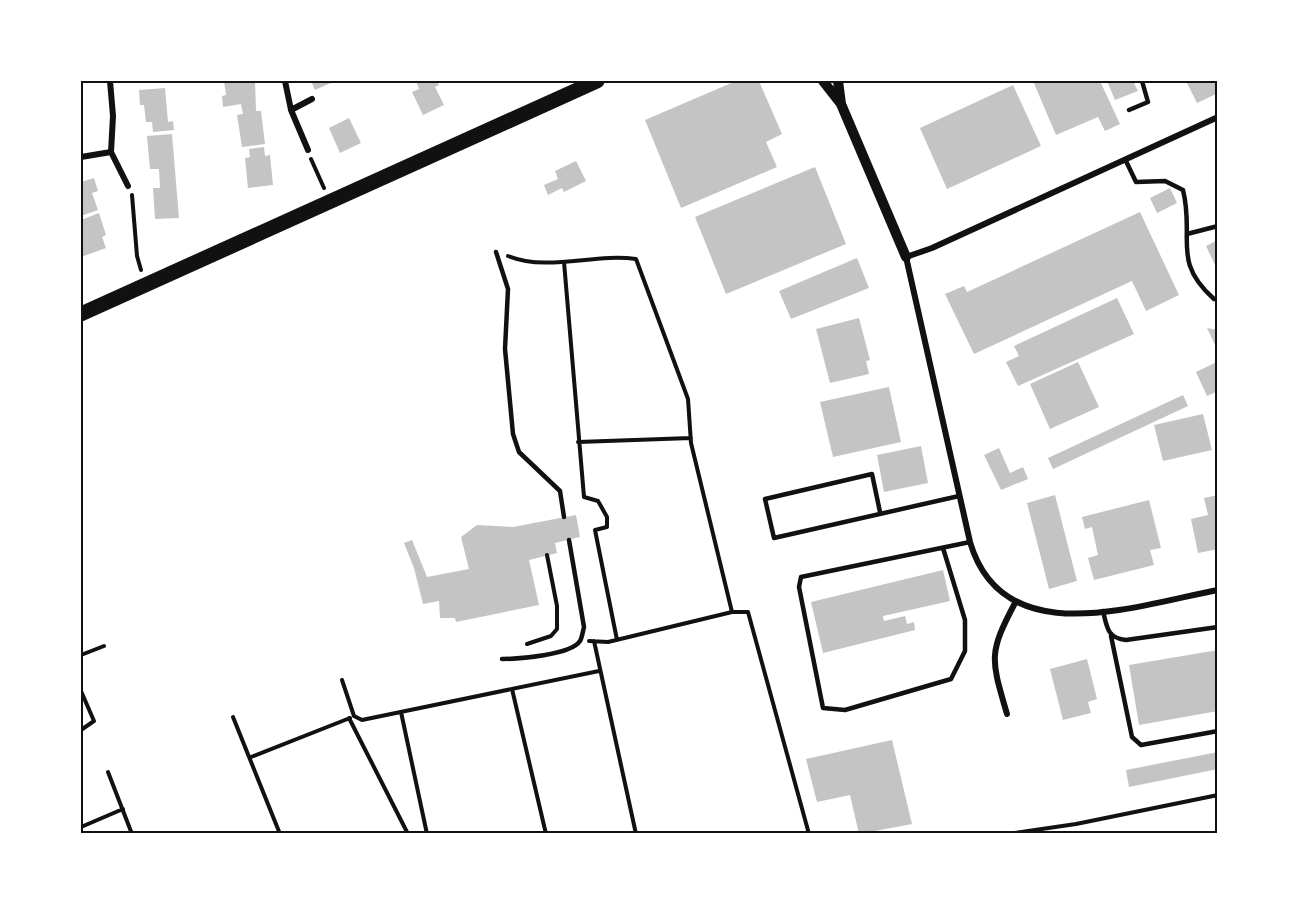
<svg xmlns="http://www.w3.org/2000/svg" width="1299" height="915" viewBox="0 0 1299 915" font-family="Signika,sans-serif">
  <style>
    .building { fill: #c4c4c4 }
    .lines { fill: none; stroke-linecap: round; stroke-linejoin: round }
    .path { stroke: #111; stroke-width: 4 }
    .service { stroke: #111; stroke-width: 4.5 }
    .minor { stroke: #111; stroke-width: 6 }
    .tertiary { stroke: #111; stroke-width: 10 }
    .primary { stroke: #111; stroke-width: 15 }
    .neatline { fill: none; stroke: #111; stroke-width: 2 }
  </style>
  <rect width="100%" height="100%" fill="#fff"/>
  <!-- building -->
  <path class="building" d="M224,81H255L256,111H261L265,144L242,147L237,115L243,114L241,104L223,107L222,96L226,95Z
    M311,81H335L315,90Z
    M416,81H437L439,85L435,87L444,105L423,115L412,92L419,89Z
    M736,81H759L782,134L766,142L777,167L681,208L645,120Z
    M1033,81H1100L1120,124L1105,131L1098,117L1056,135Z
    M1107,81H1133L1138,91L1115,100Z
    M1191,81H1218V93L1197,103L1187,83Z
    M1013,85L1041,146L947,189L920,128Z
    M165,88L168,122L173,121L174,130L153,132L152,122H146L144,105H140L139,90Z
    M349,118L361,143L340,153L329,128Z
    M172,134L179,218L155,219L153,188H160L159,169H150L147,136Z
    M264,147L265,156L270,155L273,185L248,188L245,158L250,157L249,149Z
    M576,161L586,181L564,192L562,188L548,195L544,185L558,179L555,171Z
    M815,167L846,244L726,294L695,217Z
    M94,178L98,191L92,193L98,210L81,216V182Z
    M1170,188L1177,203L1157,213L1150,198Z
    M1140,212L1179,295L1146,311L1132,281L974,354L945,294L964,286L967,292Z
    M99,213L106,235L102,237L106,248L81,257V220Z
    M1218,240V271L1206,246Z
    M857,258L869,288L791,319L779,291Z
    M1117,298L1134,334L1018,386L1006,362L1019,356L1014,346Z
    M859,318L870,360L866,361L869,374L830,383L816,329Z
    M1207,328L1218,330V351Z
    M1078,362L1099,407L1050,429L1030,384Z
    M1217,362L1218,391L1207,396L1196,372Z
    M889,387L901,442L833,457L820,402Z
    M1183,395L1188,406L1053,469L1048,458Z
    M1203,414L1212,450L1163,461L1154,425Z
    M921,446L928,483L884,492L877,455Z
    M999,448L1010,473L1023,467L1028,479L1001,490L984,455Z
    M1055,495L1077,581L1049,589L1027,503Z
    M1218,495V549L1198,553L1191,519L1208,515L1204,498Z
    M1149,500L1161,548L1150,550L1154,565L1094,580L1088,558L1098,555L1092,527L1085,529L1082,517Z
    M576,515L580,537L555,543L557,553L529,560L539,605L456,622L455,618H440L439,601L423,604L414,568L404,543L412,540L427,577L469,569L461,537L477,525L513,527Z
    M943,570L950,601L883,616L884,621L905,616L907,624L914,622L915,630L823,653L811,602Z
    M1218,650V711L1139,725L1129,665Z
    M1087,659L1097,699L1088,702L1091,713L1063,720L1050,669Z
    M892,740L912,824L859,834L850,795L817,802L806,759Z
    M1218,752V769L1129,787L1126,770Z"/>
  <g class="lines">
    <!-- path -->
    <path class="path" d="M311,159L324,188
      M132,195L137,256L141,270
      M508,256C550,272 593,253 636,259L688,399L691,443L732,612
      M564,262L584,497L598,501L607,517V527L595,530L617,640
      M578,442L691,438
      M589,641L608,642L732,612H748L809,834
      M594,641L636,834
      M527,644L551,636L557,629V606L547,555
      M81,655L104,646
      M342,680L354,716L362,720L599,671
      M512,689L546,834
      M81,691L94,721L81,730
      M401,712L427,834
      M233,717L280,834
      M349,718L408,834
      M251,757L350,718
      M108,772L132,834
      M81,827L123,809
      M1008,834L1076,824L1218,795"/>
    <!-- service -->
    <path class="service" d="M1129,110L1148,102L1142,81
      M1125,159L1136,182L1165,181L1183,190C1195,238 1171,261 1214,299H1218
      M1187,234L1218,226
      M496,252L508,289L505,349L513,434L519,452L560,491L564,517
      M880,512L872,474L765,499L774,538L959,496
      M943,548L965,620V651L951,679L845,710L823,708L799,587L801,577L970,542
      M1103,611C1107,627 1107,638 1126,640L1218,627
      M1111,636L1132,737L1141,745L1218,731
      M502,659C518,659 571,655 580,641C582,638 583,631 584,627L569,540"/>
    <!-- minor -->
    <path class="minor" d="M285,81L291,110L308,150
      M291,110L312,99
      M1218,117L932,248L906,257L970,542C1003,654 1137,605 1218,590
      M111,152L128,186
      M81,157L111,152L113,116L110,81
      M1007,714C991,659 988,654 1015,603"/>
    <!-- tertiary -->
    <path class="tertiary" d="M823,81L841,104L906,257
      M838,81L841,104"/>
    <!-- primary -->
    <path class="primary" d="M81,314L597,81"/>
  </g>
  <!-- border -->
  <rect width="1299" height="915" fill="none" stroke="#ffffff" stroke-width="165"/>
  <rect x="82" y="82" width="1134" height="750" class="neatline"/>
</svg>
